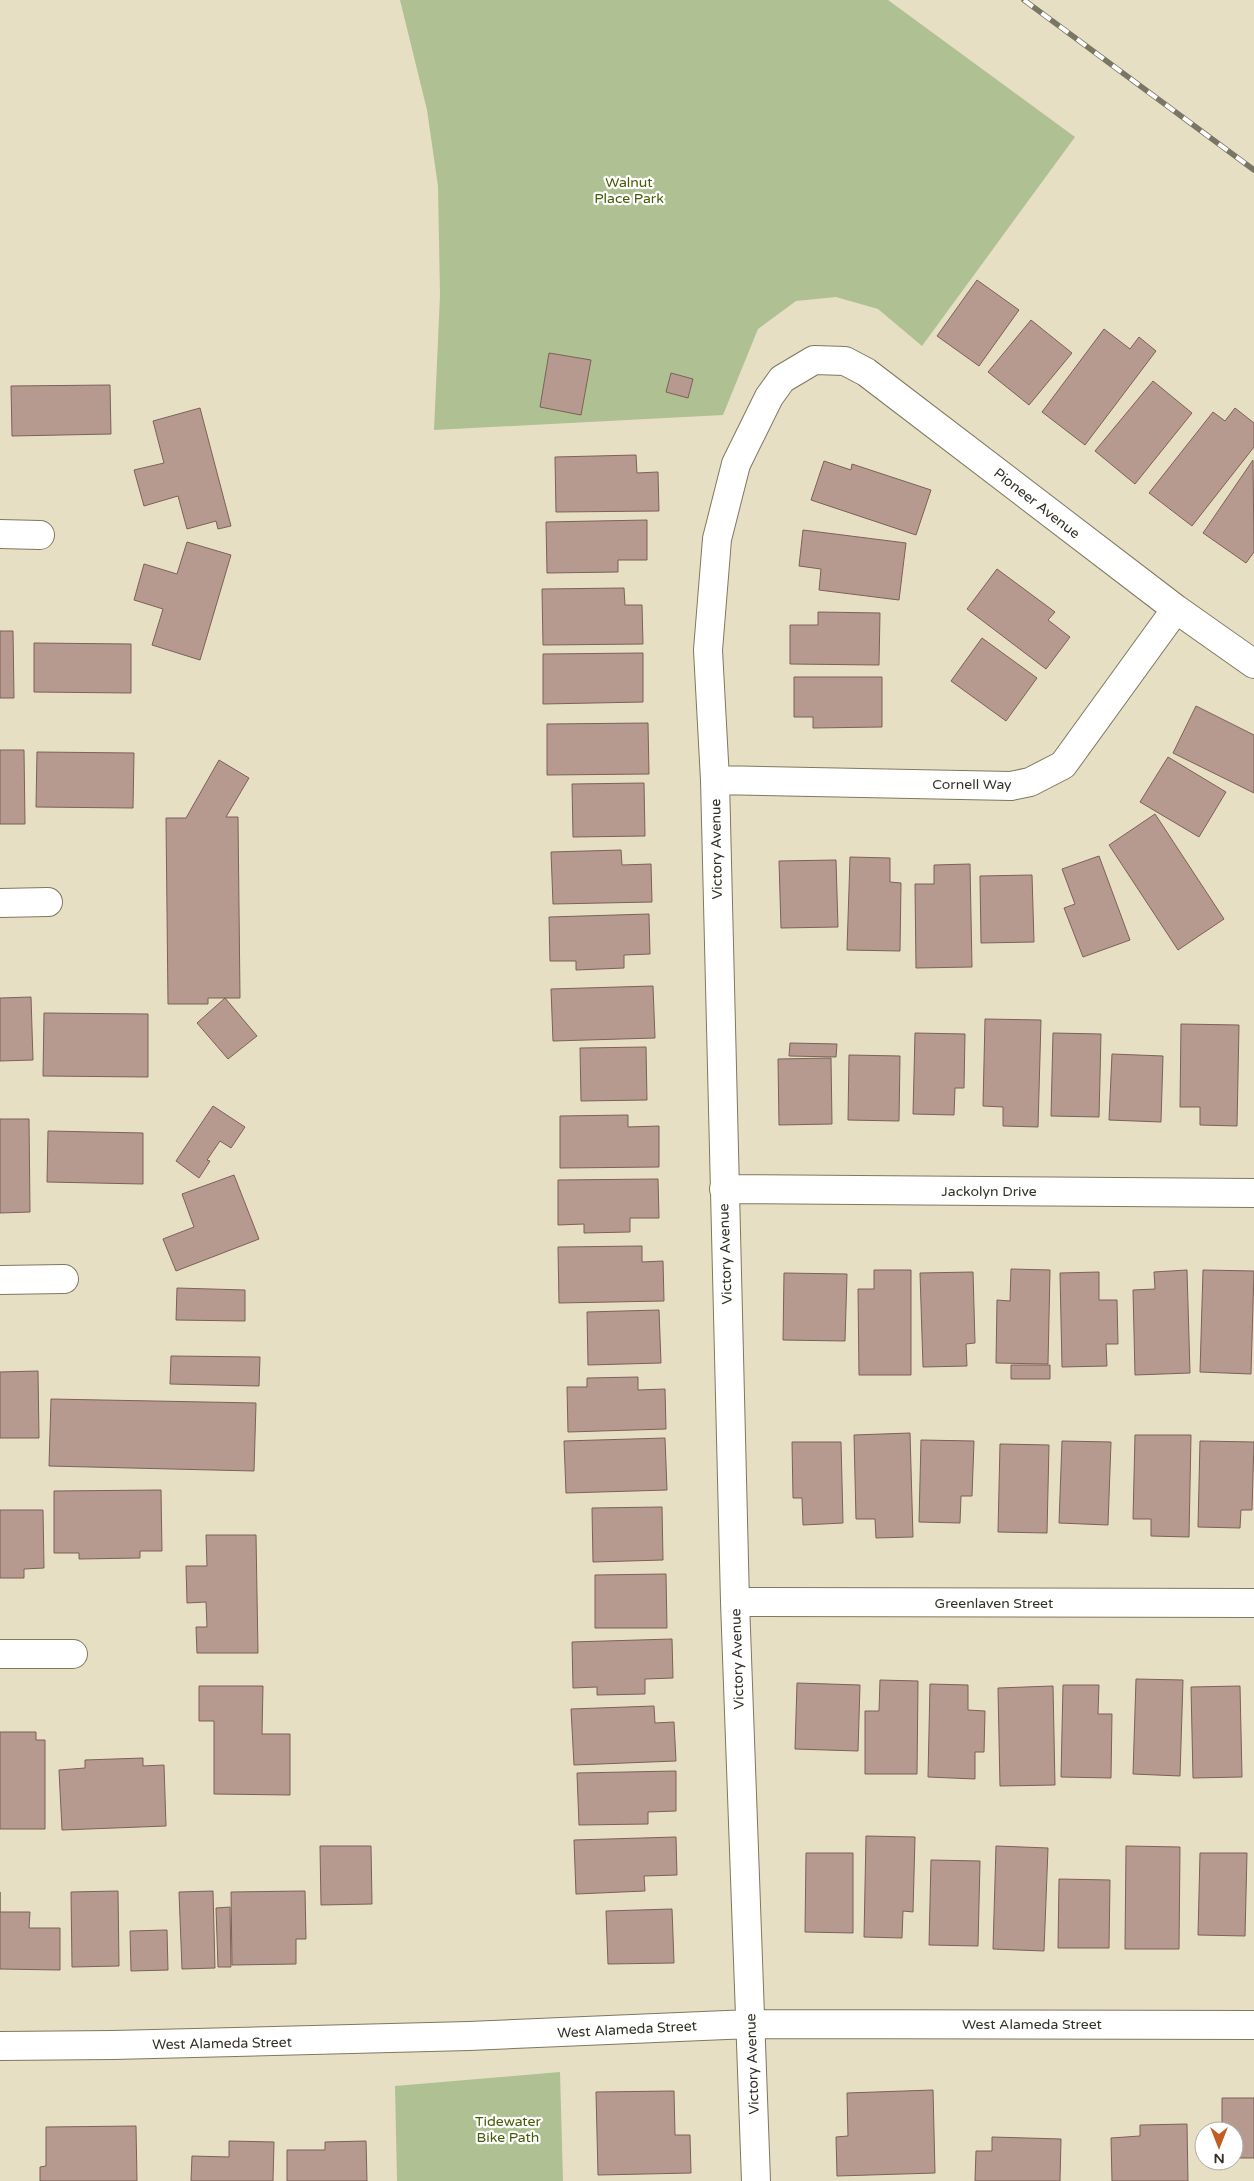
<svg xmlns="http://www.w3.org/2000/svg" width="1254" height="2181" viewBox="0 0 1254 2181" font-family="'Varela Round',sans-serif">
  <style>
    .green { fill: #afc093 }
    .building { fill: #b69a8f; stroke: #7c6157 }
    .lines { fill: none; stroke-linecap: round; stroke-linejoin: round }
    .minor-casing { stroke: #7e785f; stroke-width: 30 }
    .minor { stroke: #fff; stroke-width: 28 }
    .rail-casing { stroke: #7a7665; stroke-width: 5.5 }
    .rail { stroke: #fff; stroke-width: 4; stroke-dasharray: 11; stroke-linecap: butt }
    .labels { text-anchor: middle; stroke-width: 4.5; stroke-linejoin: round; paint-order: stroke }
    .park-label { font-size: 14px; fill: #455c04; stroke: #fff }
    .street-label { font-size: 14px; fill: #333026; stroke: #fff }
  </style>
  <rect width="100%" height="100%" fill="#e6dfc3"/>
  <!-- green -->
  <path class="green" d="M400,0H888L1075,137L922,346L878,309L836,297L796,301L758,329L723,415L434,430L440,295L438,186L427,110Z
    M560,2072L563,2181H397L395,2086Z"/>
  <!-- building -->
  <path class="building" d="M977,280L1019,310L979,366L937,336Z
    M1031,320L1072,353L1029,405L988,372Z
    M1104,329L1130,349L1139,337L1156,351L1085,445L1042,412Z
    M549,353L591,360L581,415L540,407Z
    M671,373L693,379L688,398L666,392Z
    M1153,381L1192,413L1135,484L1095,451Z
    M110,385L111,434L12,436L11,386Z
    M200,408L231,526L218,529L216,521L187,529L178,496L144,506L134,470L164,463L153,421Z
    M1235,408L1254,423V447L1192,526L1149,493L1213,412L1225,421Z
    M636,455L637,473L658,472L659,511L556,512L555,457Z
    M1253,460L1254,552L1246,563L1203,533Z
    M824,461L851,470L852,464L931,490L916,535L811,500Z
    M647,520V560H618V572L547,573L546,522Z
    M803,530L906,543L899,600L819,590L821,569L799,566Z
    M187,542L231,555L200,660L152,645L163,609L134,600L144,564L177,574Z
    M997,569L1055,612L1048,620L1070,637L1046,669L967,609Z
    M624,588L625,605H642L643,644L543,645L542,589Z
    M818,612L880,613L879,665L790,664V625H818Z
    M0,631H13L14,698H0Z
    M982,638L1037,678L1006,721L951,681Z
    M34,643L131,644V693L34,692Z
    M643,653V702L543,704V654Z
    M794,677H882V727L813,728V717H794Z
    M1196,706L1254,735V793L1173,753Z
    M648,723L649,774L547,775V724Z
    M0,750H24L25,824H0Z
    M37,752L134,753L133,808L36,807Z
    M1168,757L1226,792L1199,837L1140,802Z
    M219,760L249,778L226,817H238L240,998H208V1004H168L166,818H186Z
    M644,783L645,836L573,837L572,784Z
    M1155,814L1224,919L1178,950L1109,845Z
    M621,850L622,865L651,864L652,902L553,904L551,852Z
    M1099,856L1130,940L1083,957L1064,908L1075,904L1062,869Z
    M850,857L890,858V882L901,883L900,951L847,950Z
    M836,860L838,927L781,928L779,861Z
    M970,864L972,967L916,968L915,884H934V865Z
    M1032,875L1034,942L981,943L980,876Z
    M649,914L650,954L624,955V968L576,970V961H550L549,917Z
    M653,986L655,1038L553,1041L551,989Z
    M31,997L33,1060L0,1061V998Z
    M225,998L257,1036L228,1059L197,1023Z
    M44,1013L148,1014V1077L43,1076Z
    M985,1019L1041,1020L1038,1127L1003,1126V1107L983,1106Z
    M1181,1024L1239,1025L1237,1126L1200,1125V1107H1180Z
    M915,1033L965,1034L964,1088H955L954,1115L913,1114Z
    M1053,1033L1101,1034L1099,1117L1051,1116Z
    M790,1043L837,1044L836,1057L789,1056Z
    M646,1047L647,1100L581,1101L580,1048Z
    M1112,1054L1163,1056L1161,1122L1109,1120Z
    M849,1055L900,1056L899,1121L848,1120Z
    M831,1058L832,1124L779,1125L778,1059Z
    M213,1106L245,1127L231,1148L220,1141L207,1160L210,1161L199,1178L176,1161Z
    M628,1115V1127L659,1126V1167L560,1168V1116Z
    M0,1119H29L30,1212L0,1213Z
    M48,1131L143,1133V1184L47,1182Z
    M234,1175L259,1239L176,1271L163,1239L194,1227L182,1194Z
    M658,1179L659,1218H630V1232L584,1233V1224L558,1225V1180Z
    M642,1246V1262L663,1261L664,1301L559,1303L558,1247Z
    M1011,1269L1050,1270L1048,1364L996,1363L997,1300L1010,1301Z
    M874,1270H911V1375H859L858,1289H874Z
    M1187,1270L1190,1373L1135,1375L1133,1290L1155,1289L1154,1272Z
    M1203,1270L1254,1271L1251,1374L1200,1372Z
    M973,1272L975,1343L966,1344L967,1366L923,1367L920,1273Z
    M1099,1272V1300H1117L1118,1344H1106L1107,1366L1062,1367L1060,1273Z
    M784,1273L847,1274L845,1341L783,1340Z
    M177,1288L245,1290V1321L176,1320Z
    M659,1310L661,1363L588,1365L587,1312Z
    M171,1356L260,1357L259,1386L170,1384Z
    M1011,1365H1050V1379H1011Z
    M38,1371L39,1438H0V1372Z
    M638,1377V1390L665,1389L666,1429L568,1432L567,1387H587V1378Z
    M51,1399L256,1403L254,1471L49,1466Z
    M910,1433L913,1537L876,1538L875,1519H856L854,1435Z
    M1135,1435H1191L1189,1537L1151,1536V1519H1133Z
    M665,1438L667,1490L566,1493L564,1441Z
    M921,1440L974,1441L972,1496H961L960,1523L919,1522Z
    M1062,1441L1111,1442L1108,1525L1059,1523Z
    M1200,1441L1254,1442L1252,1510H1241L1240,1528L1198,1527Z
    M792,1442H841L843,1523L803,1525L802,1498H793Z
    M1000,1444L1049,1445L1047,1533L998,1532Z
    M161,1490L162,1551H140V1558L79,1559V1553H54V1491Z
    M662,1507L663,1560L593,1562L592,1508Z
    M0,1510H43L44,1568L24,1569V1578H0Z
    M206,1535H256L258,1653H197L196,1627H207L206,1602L187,1603L186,1566H207Z
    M666,1574L667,1628H595V1575Z
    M672,1639L673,1678L645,1679V1694L597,1695V1687L573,1688L572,1642Z
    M1136,1679L1183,1680L1180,1776L1133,1774Z
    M880,1680L918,1681L917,1774H865V1711H879Z
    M797,1683L860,1685L858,1751L795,1749Z
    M930,1684L968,1685V1710L985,1711L984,1752H975V1779L928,1777Z
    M1063,1685H1099L1098,1714H1112L1111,1778L1061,1777Z
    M199,1686H263L262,1734H290V1795L214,1794V1721H199Z
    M1053,1686L1055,1785L1000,1786L998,1688Z
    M1240,1686L1242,1777L1193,1778L1191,1687Z
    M654,1706L655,1723L674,1722L676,1761L574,1765L571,1709Z
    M0,1732H36V1740H45V1829H0Z
    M143,1758V1766L164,1765L166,1826L62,1830L59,1770L85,1768V1760Z
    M676,1771V1811L648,1812V1824L579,1825L577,1773Z
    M866,1836L915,1837L913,1912L903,1911L902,1938L864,1937Z
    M676,1837L677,1875L644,1876L645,1891L576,1894L574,1840Z
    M320,1846H371L372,1904L321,1905Z
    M996,1846L1048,1848L1044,1951L993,1949Z
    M1126,1846L1180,1847L1179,1949H1125Z
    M806,1853H853V1933L805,1932Z
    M1200,1853H1247L1245,1936L1198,1935Z
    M931,1860L980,1861L978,1946L929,1945Z
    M1059,1879L1110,1880L1109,1948H1058Z
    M118,1891L119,1966L72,1967L71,1892Z
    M213,1891L215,1968L182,1969L179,1892Z
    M305,1891L306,1939H296V1964L232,1965L231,1892Z
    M0,1892V1912H30L29,1928H60V1970L0,1969Z
    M230,1907L231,1967H218L216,1908Z
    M672,1909L674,1963L608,1964L606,1911Z
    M167,1930L168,1970L131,1971L130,1931Z
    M933,2090L935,2173L837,2176L836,2137L848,2136L847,2093Z
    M674,2091L675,2135H690L691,2173L598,2175L596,2092Z
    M1222,2098H1254V2158H1234V2131H1222Z
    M1187,2124L1188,2181H1112L1111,2138L1140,2136V2125Z
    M136,2126L137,2181H40V2167L46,2166V2127Z
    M992,2137L1061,2139L1060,2181H975L976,2151H992Z
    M229,2141L274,2142L273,2181H191L192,2156L229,2157Z
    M366,2141L367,2181H287V2150H325V2142Z"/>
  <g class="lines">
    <!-- minor casing -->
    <g class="minor-casing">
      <path id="minor" d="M0,534L40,535
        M715,780L1011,786L1030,782L1063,765L1176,609
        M0,903L48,902
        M724,1189L1254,1193
        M0,1280L64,1279
        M735,1602L1254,1603
        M0,1654H73
        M0,2046L113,2045L469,2036L750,2024L1254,2025
        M756,2181L735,1602L715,780L708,650L717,539L736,464L769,397L782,379L814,360L845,361L866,372L1176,609L1254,664"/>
    </g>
    <!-- minor -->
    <use href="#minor" class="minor"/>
    <!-- rail casing -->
    <g class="rail-casing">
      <path id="rail" d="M1024,0L1254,170"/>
    </g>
    <!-- rail -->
    <use href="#rail" class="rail"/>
  </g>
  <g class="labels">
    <!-- park labels -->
    <g class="park-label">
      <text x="629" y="187">Walnut<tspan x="629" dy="16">Place Park</tspan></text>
      <text x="508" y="2126">Tidewater<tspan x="508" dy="16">Bike Path</tspan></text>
    </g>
    <!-- street labels -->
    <g class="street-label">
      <text transform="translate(1037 503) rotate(38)" y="5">Pioneer Avenue</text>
      <text x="972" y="789">Cornell Way</text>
      <text transform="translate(716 849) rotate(-91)" y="5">Victory Avenue</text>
      <text x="989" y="1196">Jackolyn Drive</text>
      <text transform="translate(725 1254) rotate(-92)" y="5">Victory Avenue</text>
      <text x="994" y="1608">Greenlaven Street</text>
      <text transform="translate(737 1659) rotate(-92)" y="5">Victory Avenue</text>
      <text x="1032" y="2029">West Alameda Street</text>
      <text transform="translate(627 2029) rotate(-3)" y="5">West Alameda Street</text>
      <text transform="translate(222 2043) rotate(-1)" y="5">West Alameda Street</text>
      <text transform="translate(752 2064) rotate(-92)" y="5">Victory Avenue</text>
    </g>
  </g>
  <!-- north arrow -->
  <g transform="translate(1219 2146) rotate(180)"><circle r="24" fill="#ffffff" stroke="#adaca8"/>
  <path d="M0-4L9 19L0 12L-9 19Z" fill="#c15f23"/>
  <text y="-8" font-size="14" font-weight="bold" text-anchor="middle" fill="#333026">N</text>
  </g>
</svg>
